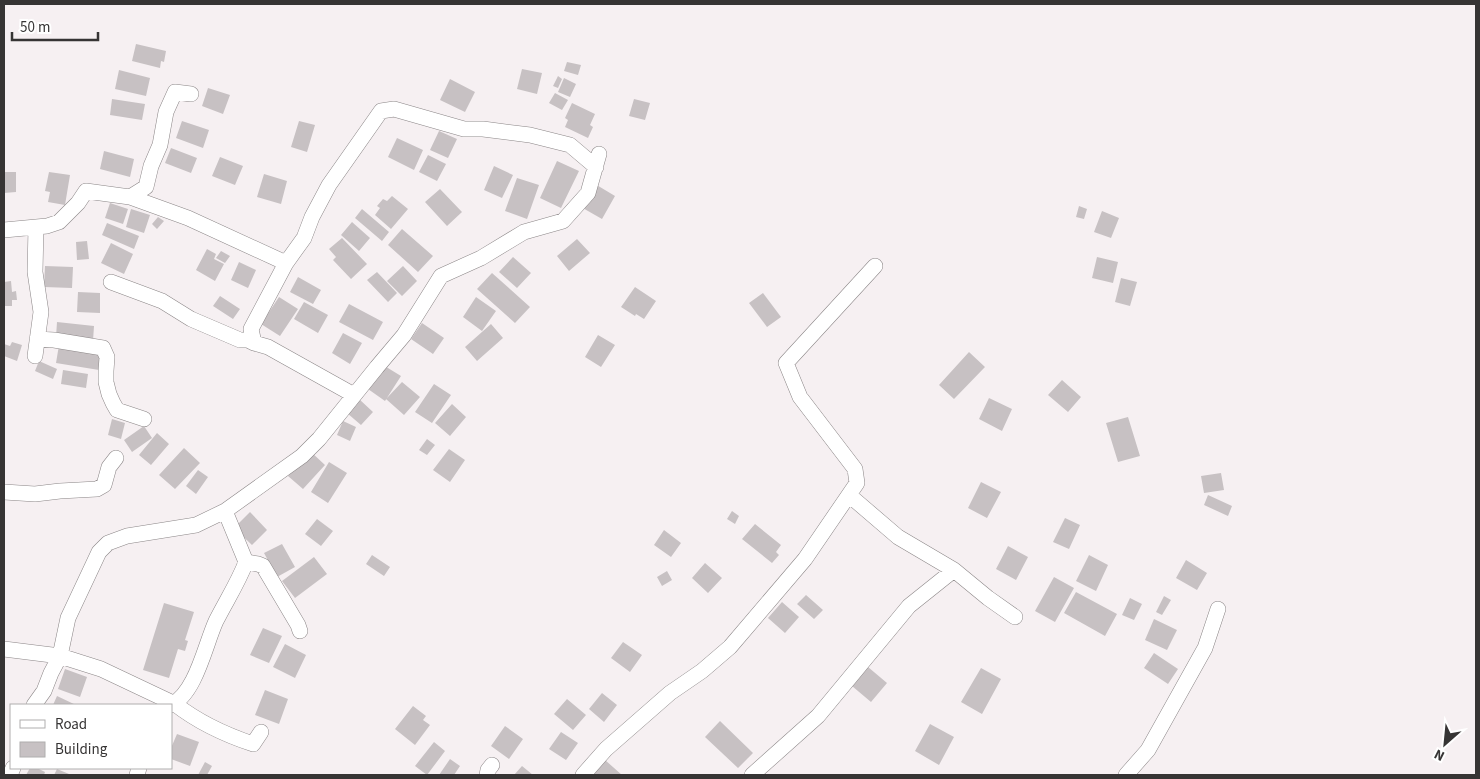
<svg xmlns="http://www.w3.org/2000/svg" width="1480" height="779" viewBox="0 0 1480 779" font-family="'Source Sans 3',sans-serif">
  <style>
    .building { fill: #c7c1c3 }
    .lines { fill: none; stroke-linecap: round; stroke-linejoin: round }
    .minor-casing { stroke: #8b8687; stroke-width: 16 }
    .minor { stroke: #fff; stroke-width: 15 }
  </style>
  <rect width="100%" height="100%" fill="#f6f0f2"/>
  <!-- building -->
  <path class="building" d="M136,44L166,51L164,62L161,61L160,68L132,61Z
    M567,62L581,65L578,75L564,71Z
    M522,69L542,73L537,94L517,89Z
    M119,70L150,78L146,96L115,89Z
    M558,76L562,79L558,88L553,86Z
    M564,78L576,84L570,97L558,92Z
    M450,79L475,92L465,112L440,100Z
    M208,88L230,95L223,114L202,106Z
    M555,93L568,100L562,110L549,103Z
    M112,99L145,104L142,120L110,115Z
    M634,99L650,103L645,120L629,116Z
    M572,103L595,114L590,125L593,127L588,138L565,127L568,120L565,118Z
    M182,121L209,130L203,148L176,138Z
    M299,121L315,125L307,152L291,147Z
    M439,131L457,139L448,158L430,150Z
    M397,138L423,150L414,170L388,157Z
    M171,148L197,158L191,173L165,163Z
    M104,151L134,159L130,177L100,169Z
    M428,155L446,164L437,181L419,172Z
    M220,157L243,166L235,185L212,176Z
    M557,161L579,171L561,208L540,198Z
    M494,166L513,175L502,198L484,190Z
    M4,172H16V192L4,193Z
    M49,172L70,175L65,205L48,202L50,192L45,191Z
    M264,174L287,181L281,204L257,197Z
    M517,178L539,185L527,219L505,211Z
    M595,184L615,196L602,219L581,207Z
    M440,189L462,212L447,226L425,202Z
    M392,196L408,209L391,229L375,215L380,208L377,206L383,199L387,201Z
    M110,203L128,209L123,224L105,218Z
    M1079,206L1087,209L1084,219L1076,217Z
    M131,209L150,215L144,233L126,227Z
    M362,209L389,232L382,241L355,218Z
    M1102,211L1119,218L1111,238L1094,232Z
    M158,217L164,221L157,229L152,224Z
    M352,222L370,238L359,251L341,235Z
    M107,223L139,236L134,249L102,235Z
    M402,229L433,256L418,272L388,245Z
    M342,238L367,264L351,279L333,260L336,257L329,249Z
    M577,239L590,253L569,271L557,256Z
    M87,241L89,259L77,260L76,242Z
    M111,243L133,254L124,274L101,263Z
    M207,249L216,254L214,259L224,264L215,281L196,270Z
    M221,251L230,256L225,263L216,258Z
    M513,257L531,273L517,288L499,272Z
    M1097,257L1118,262L1113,283L1092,278Z
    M239,262L256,270L248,288L231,280Z
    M45,266L73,267L72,288L44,287Z
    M403,266L417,281L402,296L387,281Z
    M377,272L397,293L388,302L367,280Z
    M492,273L530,307L515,323L477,289Z
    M298,277L321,290L313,304L290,292Z
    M1121,278L1137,282L1130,306L1115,302Z
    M11,281L12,292L16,291L17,300H12V306H4V282Z
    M635,287L656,301L644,319L636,314L635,316L621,307Z
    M78,292L100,293V313L77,312Z
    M763,293L781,317L767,327L749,303Z
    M220,296L240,309L233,319L213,306Z
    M279,297L298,309L280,336L261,324Z
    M476,297L496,311L482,331L463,317Z
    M304,302L328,315L318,333L294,319Z
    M349,304L383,322L373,340L339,322Z
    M57,322L94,326L93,341L56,337Z
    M422,323L444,338L433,354L411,339Z
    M491,324L503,338L477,361L465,347Z
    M343,333L362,343L350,364L332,353Z
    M598,335L615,345L601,367L585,357Z
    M12,342L22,345L17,361L4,356V344L10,346Z
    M59,345L102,352L99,370L56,363Z
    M969,352L985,367L954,399L939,385Z
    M39,361L57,369L53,379L35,371Z
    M383,365L401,376L385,401L368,389Z
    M63,370L88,374L86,388L61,384Z
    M1062,380L1081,397L1068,412L1048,395Z
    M402,382L420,397L404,415L386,399Z
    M434,384L451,395L432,423L415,412Z
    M989,398L1012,409L1002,431L979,419Z
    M359,399L373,412L361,425L347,413Z
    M452,404L466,417L450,436L435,423Z
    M1128,417L1140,456L1118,462L1106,423Z
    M112,419L125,423L121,439L108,435Z
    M343,421L356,427L350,441L337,435Z
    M144,426L152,438L132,452L124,440Z
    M157,433L169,444L151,465L139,455Z
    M427,439L435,445L427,455L419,450Z
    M184,448L200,463L175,489L159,475Z
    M449,449L465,460L450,482L433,470Z
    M311,452L325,465L303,489L288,476Z
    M329,462L347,473L328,503L311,492Z
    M198,470L208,477L196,494L186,486Z
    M1221,473L1224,490L1204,493L1201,476Z
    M981,482L1001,492L987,518L968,508Z
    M1208,495L1232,506L1228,516L1204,505Z
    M732,511L739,516L735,524L727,519Z
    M250,512L267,530L252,545L234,528Z
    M1065,518L1080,525L1069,549L1053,542Z
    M317,519L333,531L321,546L305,534Z
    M755,524L781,545L776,552L779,555L772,563L742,539Z
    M664,530L681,543L671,557L654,545Z
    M282,544L295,567L277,577L264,553Z
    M1008,546L1028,557L1016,580L996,569Z
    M372,555L390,567L384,576L366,564Z
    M1089,555L1108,565L1096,591L1076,581Z
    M314,557L327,574L295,598L282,581Z
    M1186,560L1207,573L1197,590L1176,578Z
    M705,563L722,578L708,593L692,578Z
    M667,571L672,580L662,586L657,577Z
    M1054,577L1074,588L1055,622L1035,611Z
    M1076,592L1117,614L1105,636L1064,613Z
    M806,595L823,610L814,619L797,604Z
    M1164,596L1171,600L1162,615L1156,612Z
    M1130,598L1142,604L1134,620L1122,615Z
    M782,602L799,617L785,633L768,618Z
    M164,603L194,612L185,640L188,641L185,651L178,649L169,678L143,670Z
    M1154,619L1177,630L1167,650L1145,640Z
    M263,628L282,636L269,663L250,655Z
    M623,642L642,655L630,672L611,658Z
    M285,644L306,655L295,678L273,667Z
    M1154,653L1178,669L1168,684L1144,668Z
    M868,667L887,683L871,702L852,686Z
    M981,668L1001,679L982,714L961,702Z
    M65,669L87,677L80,697L58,689Z
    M265,690L288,699L279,724L255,715Z
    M602,693L617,705L604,722L589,709Z
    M57,696L76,705H53Z
    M567,699L586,715L573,730L554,714Z
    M413,706L426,716L423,720L430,725L415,745L395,729Z
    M720,721L753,753L738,768L705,737Z
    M930,724L954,737L939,765L915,751Z
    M505,726L523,739L509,759L491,746Z
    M561,732L578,743L566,760L549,749Z
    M177,734L199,742L190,766L171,759V748Z
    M434,742L445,751L427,775L415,766Z
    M450,759L460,766L454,775H439Z
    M605,760L622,775H591Z
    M205,762L212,766L207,775H198Z
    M522,766L533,775H514Z
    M30,768H37L45,772L44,775H26Z
    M57,769L69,774V775H54Z"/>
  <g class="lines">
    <!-- minor casing -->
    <g class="minor-casing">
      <path id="minor" d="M130,197L146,187L151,166L160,145L166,112L175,92L191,94
        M4,230L47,226L59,222L78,203L86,191L130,197L188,218L286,263
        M111,282L162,301L191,319L240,340H248L254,343
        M37,339L54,340L103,348L107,357L106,371V382L109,394L113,403L117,410L144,419
        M35,356L41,312L35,272L36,227
        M354,395L268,347L254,343L251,329L286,263L304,238L312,217L329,185L381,111L394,109L464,129H483L530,135L570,145L596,167
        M4,492L35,494L60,491L97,489L104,485L109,467L116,458
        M849,495L898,537L954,570
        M225,511L246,562L258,564L263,566L298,625L300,631
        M4,649L60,656L101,669L175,704C198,722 226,735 253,744L261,732
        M34,705L44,691L51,673L60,656L68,618L99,552L108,543L127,536L196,525L225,511L302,456L319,439L377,367L404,335L441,276L481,258L524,232L563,221L588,193L599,154
        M171,705C196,693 205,645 216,621C226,601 238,583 246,562
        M10,775L13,768
        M137,775L139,768
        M487,775L488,770L492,765
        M583,775L606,749L670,693L702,671L730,647L805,559L857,483L855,469L800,397L786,363L875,266
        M752,775L818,716L909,606L954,570L988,598L1015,617
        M1126,775L1148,750L1205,648L1218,609"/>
    </g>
    <!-- minor -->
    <use href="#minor" class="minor"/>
  </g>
  <!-- border -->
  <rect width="1480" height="779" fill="none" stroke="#363434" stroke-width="10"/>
  <!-- legend -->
  <rect x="10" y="704" width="162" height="65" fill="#ffffff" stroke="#afaeae"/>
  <rect x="20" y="720" width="25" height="8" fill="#ffffff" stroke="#afaeae"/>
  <text x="55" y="729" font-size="15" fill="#363434">Road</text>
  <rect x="20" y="742" width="25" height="15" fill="#c7c1c3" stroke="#afaeae"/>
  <text x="55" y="754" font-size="15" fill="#363434">Building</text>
  <!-- north arrow -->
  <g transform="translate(1445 744) rotate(207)" stroke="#ffffff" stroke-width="4" paint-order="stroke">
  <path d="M0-4L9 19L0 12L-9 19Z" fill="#363434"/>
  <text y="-8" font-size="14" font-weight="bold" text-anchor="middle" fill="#363434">N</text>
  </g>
  <!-- scale -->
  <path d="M12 32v8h86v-8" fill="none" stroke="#363434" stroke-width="2.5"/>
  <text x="20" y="32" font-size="15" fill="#363434" stroke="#ffffff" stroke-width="4" paint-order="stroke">50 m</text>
</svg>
